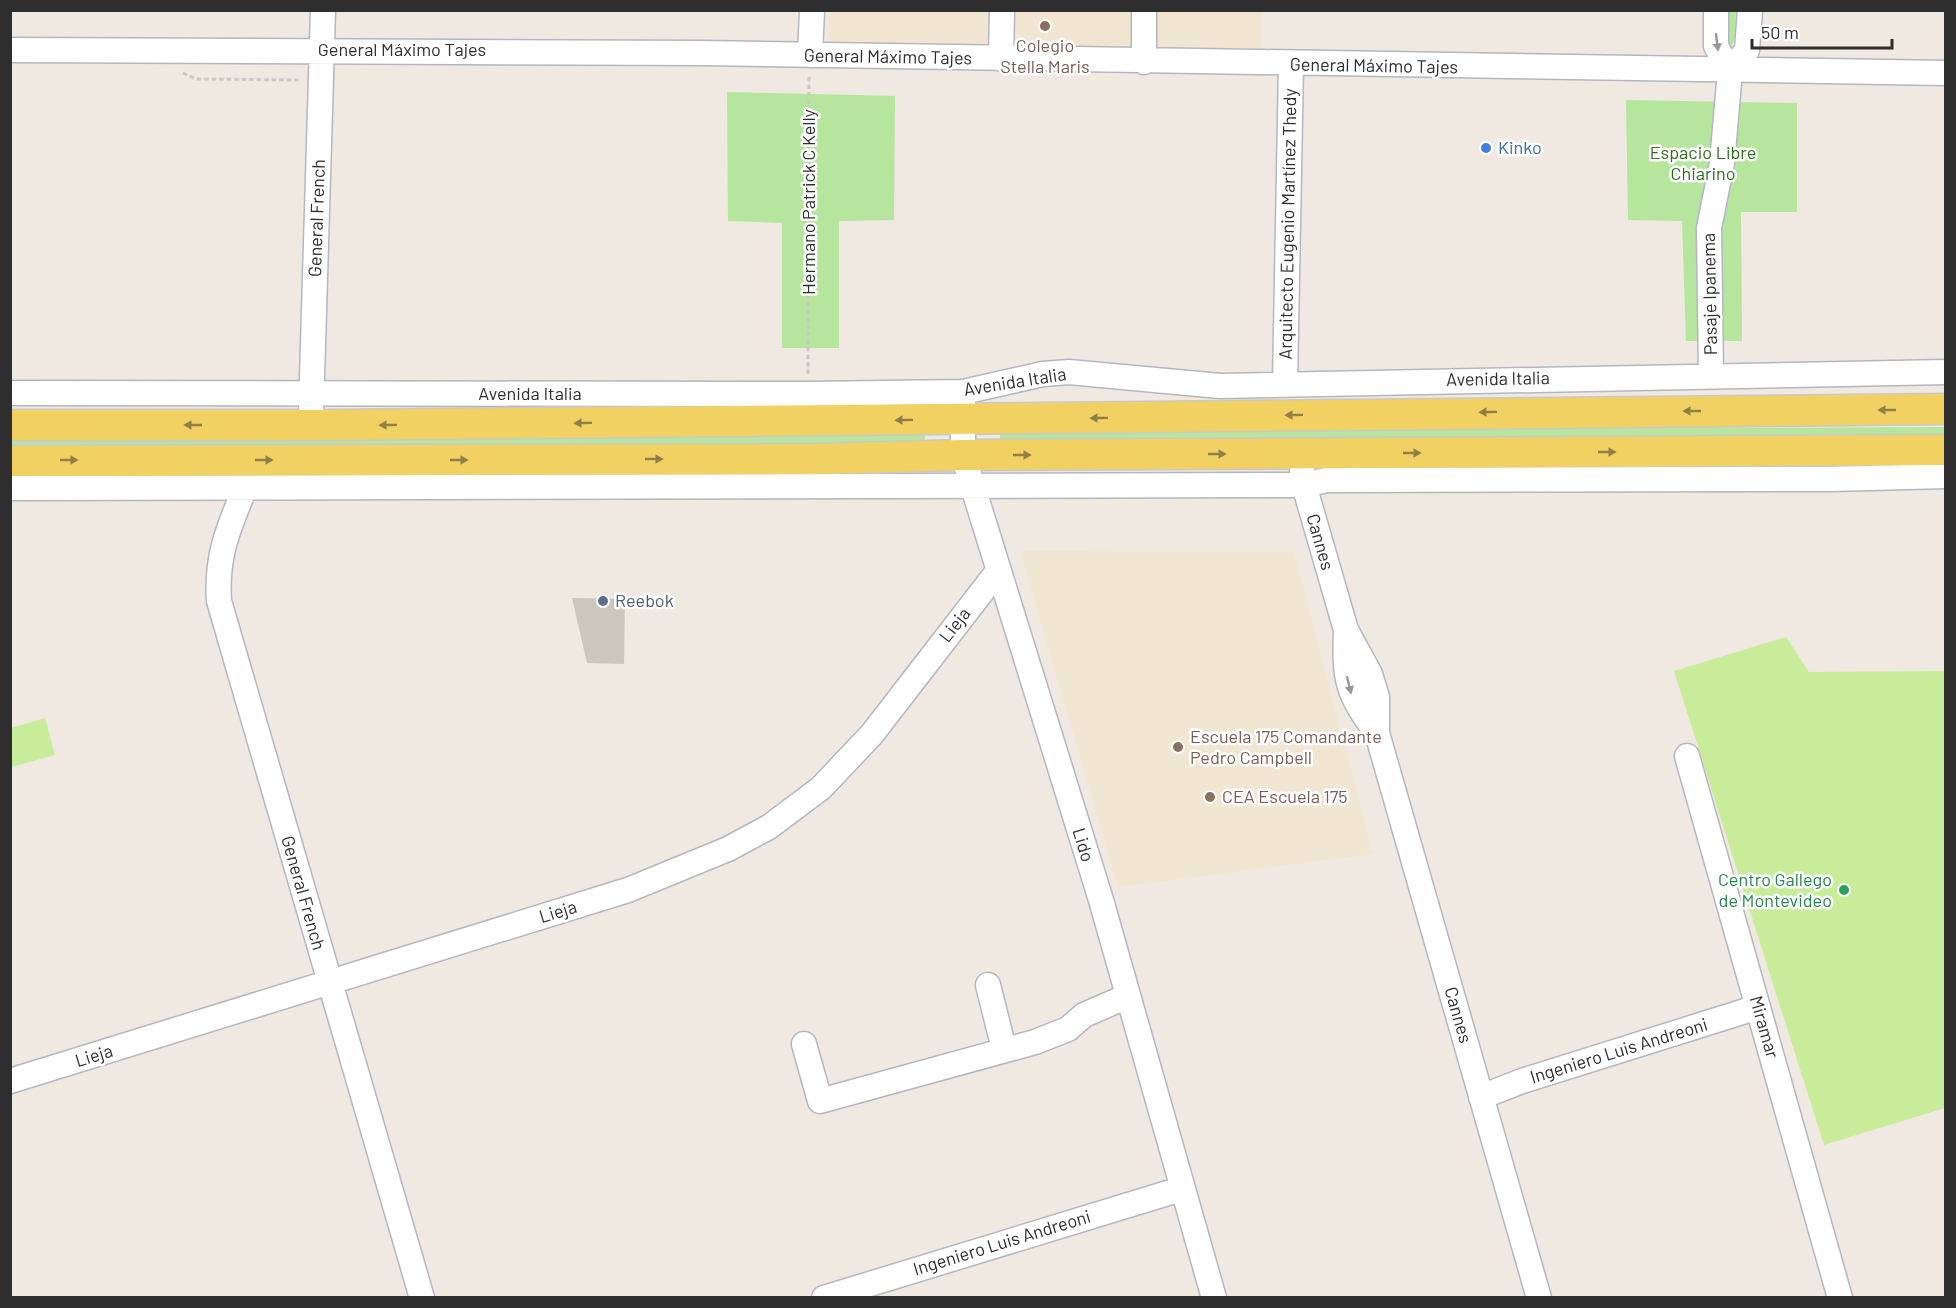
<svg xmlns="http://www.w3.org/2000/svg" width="1956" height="1308" viewBox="0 0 1956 1308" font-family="Barlow,sans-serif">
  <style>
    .education { fill: #f0e6d1 }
    .green { fill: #b6e59e }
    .pitch { fill: #c9ec9a }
    .building { fill: #cbc7bf }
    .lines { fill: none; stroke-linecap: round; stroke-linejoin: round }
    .minor-casing { stroke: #b4b7c1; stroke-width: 27 }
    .major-casing { stroke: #c9c9c9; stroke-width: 33 }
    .path { stroke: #c9c9c9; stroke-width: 3; stroke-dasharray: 4.5 3; stroke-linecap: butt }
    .minor { stroke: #fff; stroke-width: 24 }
    .major { stroke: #f2d163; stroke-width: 30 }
    .oneway { fill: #969696 }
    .oneway2 { fill: #908048 }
    .education-dot { fill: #8d6e63; stroke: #fff; stroke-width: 2 }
    .shop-dot { fill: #3f7fe0; stroke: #fff; stroke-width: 2 }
    .service-dot { fill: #5c6f8a; stroke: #fff; stroke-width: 2 }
    .leisure-dot { fill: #2e9e5b; stroke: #fff; stroke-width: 2 }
    .labels { text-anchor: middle; stroke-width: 5; stroke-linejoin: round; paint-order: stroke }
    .education-label { font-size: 18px; fill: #785e54; stroke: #fff; text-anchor: start }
    .street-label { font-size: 18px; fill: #2e2e2e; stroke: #fff }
    .shop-label { font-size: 18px; fill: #366cbe; stroke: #fff; text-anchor: start }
    .park-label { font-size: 18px; fill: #2c6e1b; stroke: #fff }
    .service-label { font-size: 18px; fill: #4e5e75; stroke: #fff; text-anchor: start }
    .leisure-label { font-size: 18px; fill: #27864d; stroke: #fff; text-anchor: end }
  </style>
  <rect width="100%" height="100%" fill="#efe9e1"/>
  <!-- education -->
  <path class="education" d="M829,11H1262L1261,51L829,42Z
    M1020,551L1294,552L1373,854L1118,887Z"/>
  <!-- green -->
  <path class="green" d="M1722,11H1736L1735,40L1730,47L1725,46Z
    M727,92L895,96L894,220L839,221V348H782V223L728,221Z
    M1626,100L1797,103V212H1741L1742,341H1686L1682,221L1628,220Z
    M1946,427L1945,442L1000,443V431Z
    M925,431V439L920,444L11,448L10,432Z"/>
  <!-- pitch -->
  <path class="pitch" d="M1786,637L1809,672L1945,671V1108L1824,1145L1674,671Z
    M45,718L55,755L11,767V728Z"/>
  <!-- building -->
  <path class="building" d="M572,598L625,599L624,664L587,663Z"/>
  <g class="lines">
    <!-- minor casing -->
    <g class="minor-casing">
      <path id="minor" d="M1716,10V46L1730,71
        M10,50L703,53L1946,73
        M810,55L812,10
        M1001,59L1002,10
        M1144,62V10
        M1730,71L1747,50L1750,10
        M1711,375L1709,228L1722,163L1730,71
        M1285,383L1291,65
        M10,393L808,394L963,392L1043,374L1069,372L1220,386L1946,372
        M963,400V455L1101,900L1214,1298
        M311,411L323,10
        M1302,471L1304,485L1346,630L1370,674L1377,697V733L1539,1298
        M10,488L1304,485L1327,480L1831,479L1946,476
        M245,488C228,529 216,556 219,601L422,1298
        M1346,630C1344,680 1347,693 1377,733
        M1687,756L1840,1298
        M988,985L1004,1049
        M804,1044L820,1101L1035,1042L1068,1029L1084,1015L1128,996
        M10,1081L628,890L728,849L769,827L821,788L872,734L998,571
        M1481,1097L1522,1081L1758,1007
        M824,1298L1181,1189"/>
    </g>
    <!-- major casing -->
    <g class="major-casing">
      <path id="major" d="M10,425H328L1946,409
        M10,461L816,459L963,455L1946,450"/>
    </g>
    <!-- path -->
    <path class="path" d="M183,73L196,79L300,80
      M808,374L809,75"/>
    <!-- minor -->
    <use href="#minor" class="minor"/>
    <!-- major -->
    <use href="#major" class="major"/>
  </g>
  <!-- one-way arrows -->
  <defs><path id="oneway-solid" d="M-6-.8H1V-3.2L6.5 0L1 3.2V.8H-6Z" transform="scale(1.5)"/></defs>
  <g class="oneway">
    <use href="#oneway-solid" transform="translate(1717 42) rotate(83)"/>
    <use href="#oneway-solid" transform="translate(1349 685) rotate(76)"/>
  </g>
  <g class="oneway2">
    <use href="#oneway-solid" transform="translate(1887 410) rotate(180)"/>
    <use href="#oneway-solid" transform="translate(1692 411) rotate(180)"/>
    <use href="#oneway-solid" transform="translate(1488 412) rotate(179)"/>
    <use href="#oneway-solid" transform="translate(1294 415) rotate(179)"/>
    <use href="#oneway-solid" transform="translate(1099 418) rotate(179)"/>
    <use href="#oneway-solid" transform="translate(904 420) rotate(179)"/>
    <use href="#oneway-solid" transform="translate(583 423) rotate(179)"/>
    <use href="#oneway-solid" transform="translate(193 425) rotate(-180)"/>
    <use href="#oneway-solid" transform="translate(388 425) rotate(179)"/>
    <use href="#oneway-solid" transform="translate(1607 452)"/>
    <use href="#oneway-solid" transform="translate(1412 453)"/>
    <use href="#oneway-solid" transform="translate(1217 454)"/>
    <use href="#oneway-solid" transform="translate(1022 455)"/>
    <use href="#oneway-solid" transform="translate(654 459)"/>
    <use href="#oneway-solid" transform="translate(69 460)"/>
    <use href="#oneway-solid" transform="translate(264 460)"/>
    <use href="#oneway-solid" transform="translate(459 460)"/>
  </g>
  <!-- markers -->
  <g class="education-dot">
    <circle cx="1045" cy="26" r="6"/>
    <circle cx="1178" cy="747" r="6"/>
    <circle cx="1210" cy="797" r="6"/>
  </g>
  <circle class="shop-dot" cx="1486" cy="148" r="6"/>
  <circle class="service-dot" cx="603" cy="601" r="6"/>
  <circle class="leisure-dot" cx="1844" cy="890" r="6"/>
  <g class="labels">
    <!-- education labels -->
    <g class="education-label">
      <text x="1045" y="52" text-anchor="middle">Colegio<tspan x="1045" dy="21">Stella Maris</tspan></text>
      <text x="1190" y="743">Escuela 175 Comandante<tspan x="1190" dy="21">Pedro Campbell</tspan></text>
      <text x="1222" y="803">CEA Escuela 175</text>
    </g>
    <!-- street labels -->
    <g class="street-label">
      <text x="402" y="56">General Máximo Tajes</text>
      <text transform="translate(888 57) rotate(1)" y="6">General Máximo Tajes</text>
      <text transform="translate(1374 66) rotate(1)" y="6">General Máximo Tajes</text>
      <text transform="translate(809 202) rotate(-90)" y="6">Hermano Patrick C Kelly</text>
      <text transform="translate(317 218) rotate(-88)" y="6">General French</text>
      <text transform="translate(1288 224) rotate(-89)" y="6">Arquitecto Eugenio Martínez Thedy</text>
      <text transform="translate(1710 294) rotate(-91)" y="6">Pasaje Ipanema</text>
      <text transform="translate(1498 379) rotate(-1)" y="6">Avenida Italia</text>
      <text transform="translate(1015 382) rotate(-9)" y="6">Avenida Italia</text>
      <text x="530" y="400">Avenida Italia</text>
      <text transform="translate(1320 542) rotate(74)" y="6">Cannes</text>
      <text transform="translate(955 625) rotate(-52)" y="6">Lieja</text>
      <text transform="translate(1083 845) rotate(73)" y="6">Lido</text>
      <text transform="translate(303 893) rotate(74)" y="6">General French</text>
      <text transform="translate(558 912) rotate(-17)" y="6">Lieja</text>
      <text transform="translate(1458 1015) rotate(74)" y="6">Cannes</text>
      <text transform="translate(1764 1027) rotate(74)" y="6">Miramar</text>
      <text transform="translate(1619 1051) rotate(-17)" y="6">Ingeniero Luis Andreoni</text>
      <text transform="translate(94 1056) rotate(-17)" y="6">Lieja</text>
      <text transform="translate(1002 1243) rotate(-17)" y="6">Ingeniero Luis Andreoni</text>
    </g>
    <!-- shop labels -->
    <g class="shop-label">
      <text x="1498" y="154">Kinko</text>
    </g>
    <!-- park labels -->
    <g class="park-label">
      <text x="1703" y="159">Espacio Libre<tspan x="1703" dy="21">Chiarino</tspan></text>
    </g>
    <!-- service labels -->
    <g class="service-label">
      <text x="615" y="607">Reebok</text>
    </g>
    <!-- leisure labels -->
    <g class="leisure-label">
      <text x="1832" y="886">Centro Gallego<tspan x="1832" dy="21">de Montevideo</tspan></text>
    </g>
  </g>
  <!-- border -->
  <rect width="1956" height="1308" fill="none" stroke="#2e2e2e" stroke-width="24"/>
  <!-- scale -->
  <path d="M1752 39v9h140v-9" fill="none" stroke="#2e2e2e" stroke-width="3"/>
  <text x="1761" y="39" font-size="18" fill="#2e2e2e" stroke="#ffffff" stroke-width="4.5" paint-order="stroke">50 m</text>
</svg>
